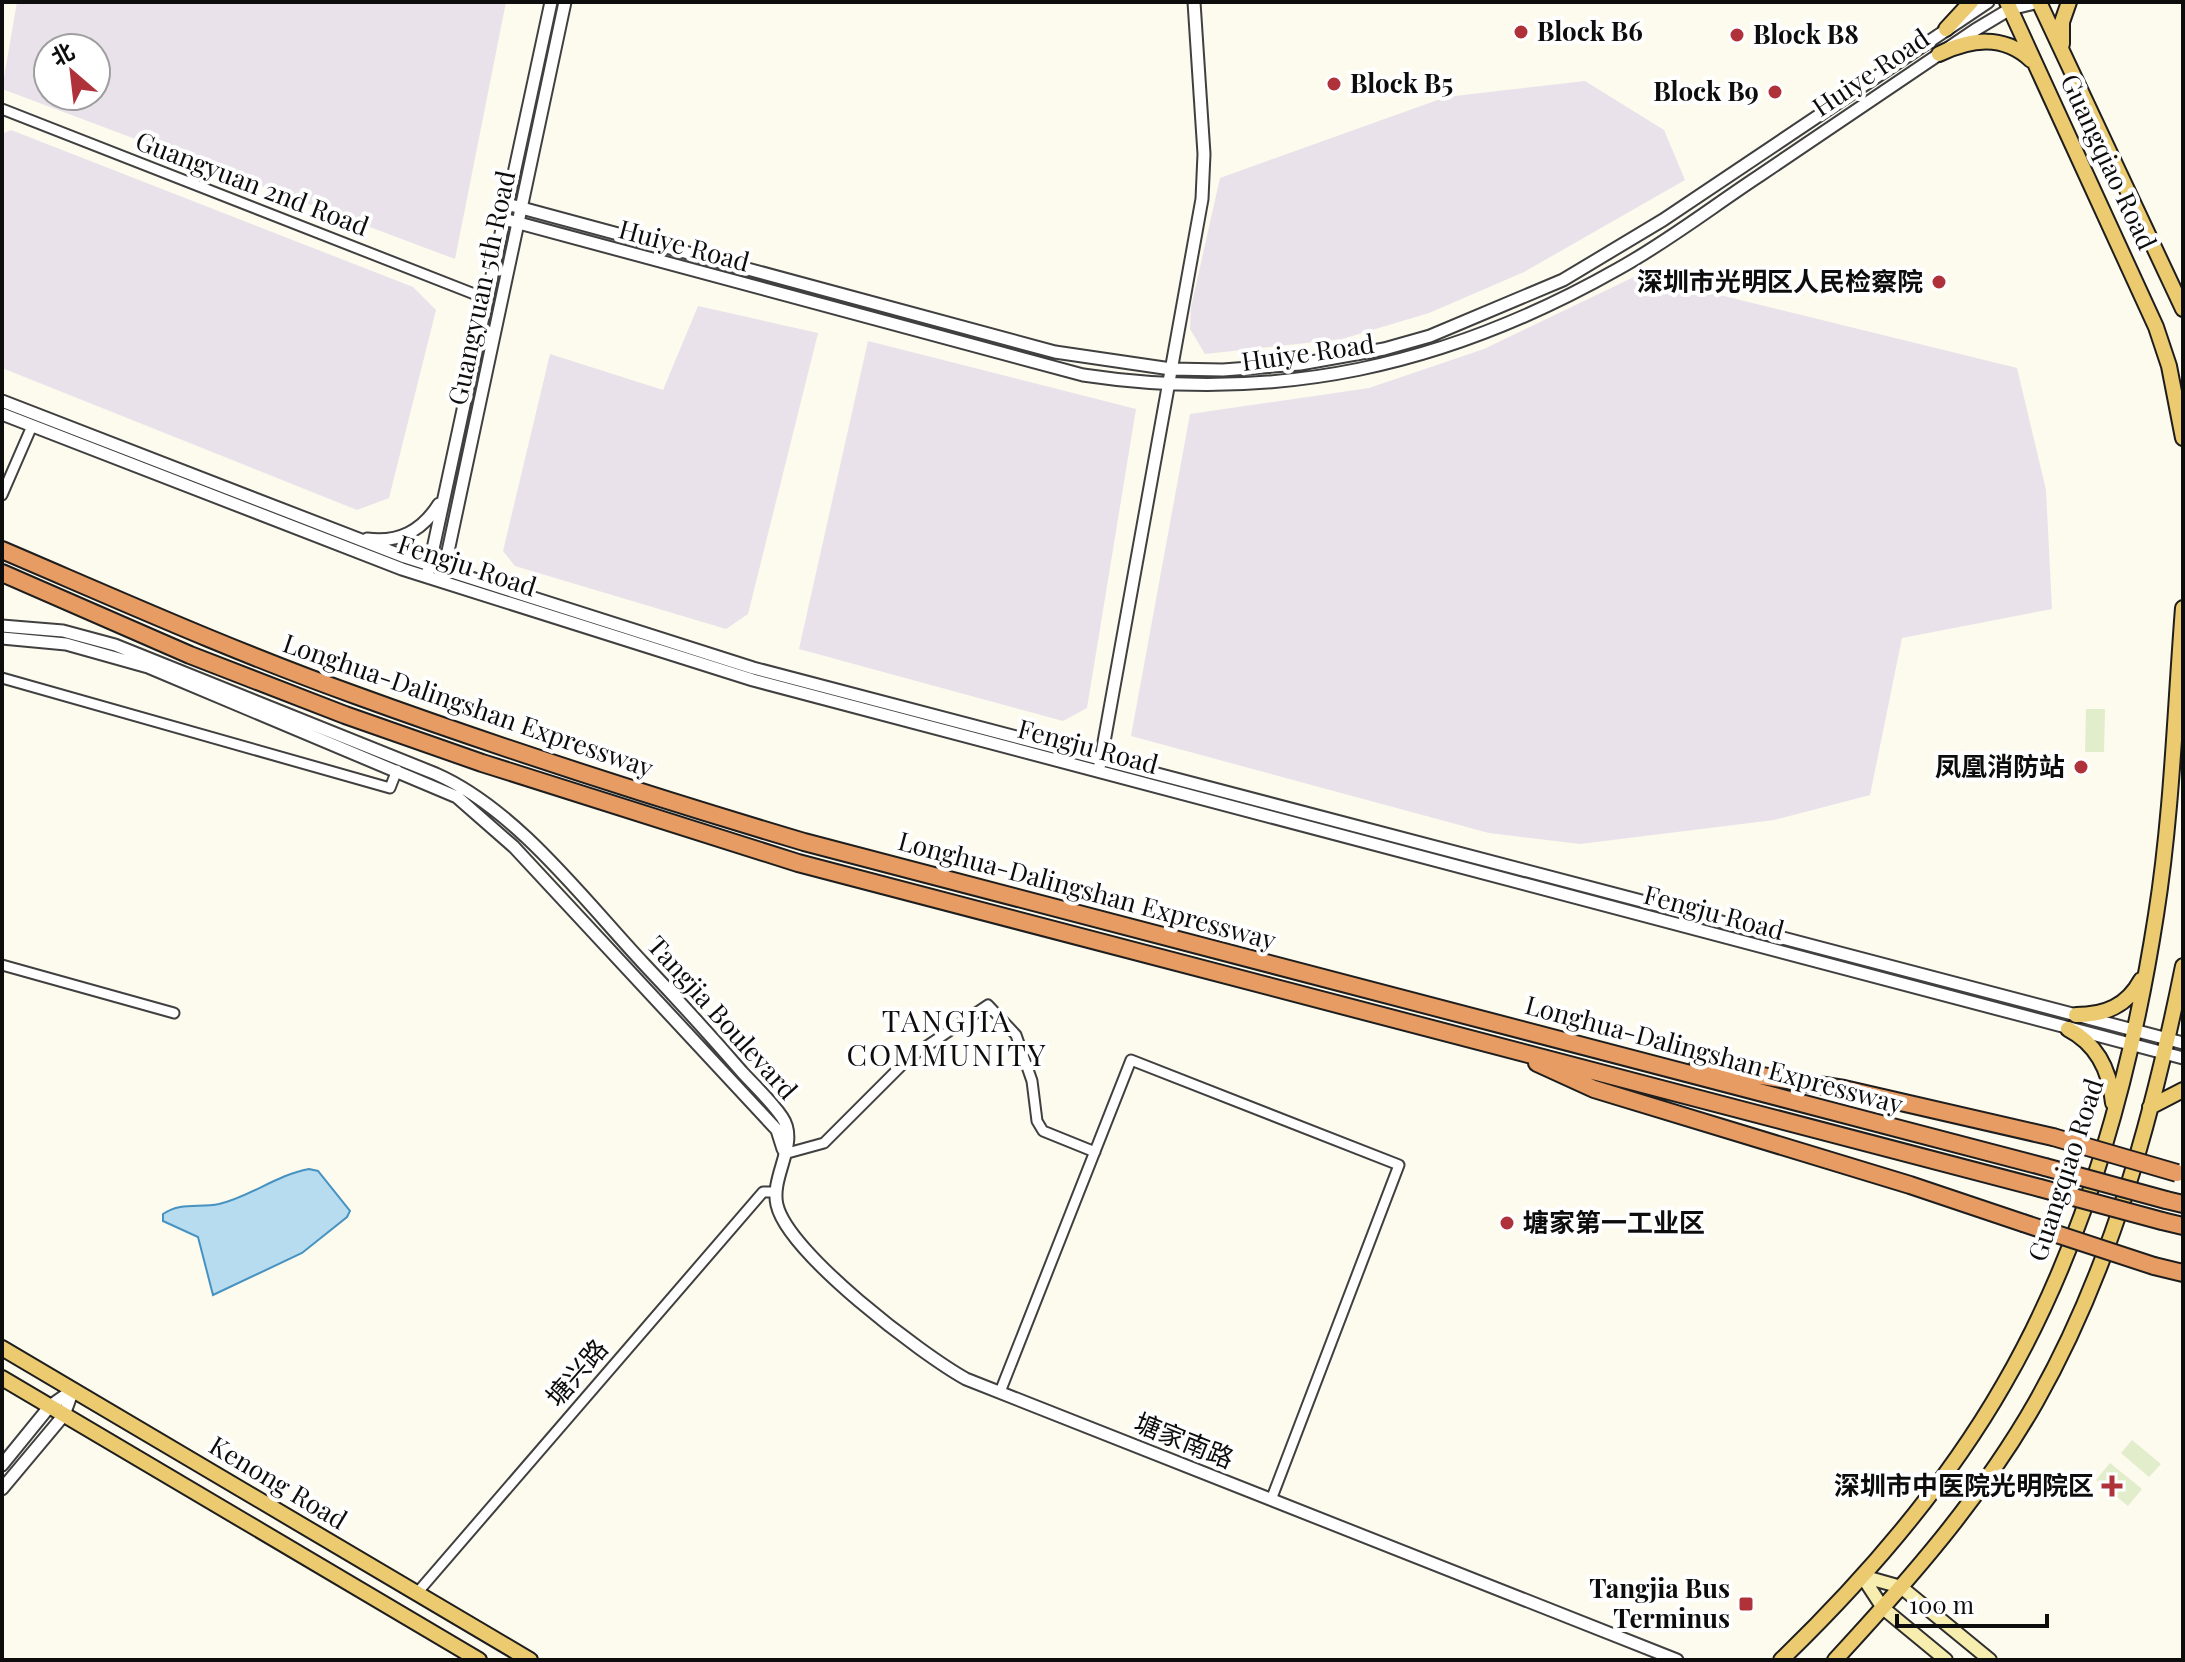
<svg xmlns="http://www.w3.org/2000/svg" width="2185" height="1662" viewBox="0 0 2185 1662" font-family="'Playfair Display','Noto Sans SC',serif">
  <style>
    .industrial { fill: #e9e2eb; fill-rule: evenodd }
    .pitch { fill: #e2edcc }
    .water { fill: #b7dcf0; stroke: #4692c0; stroke-width: 2 }
    .lines { fill: none; stroke-linecap: round; stroke-linejoin: round }
    .minor-casing { stroke: #404040; stroke-width: 13 }
    .tertiary-casing { stroke: #404040; stroke-width: 15 }
    .secondary-casing { stroke: #2f2f2f; stroke-width: 16 }
    .primary-casing { stroke: #1e1e1e; stroke-width: 18 }
    .motorway-casing { stroke: #1e1e1e; stroke-width: 20 }
    .minor { stroke: #fff; stroke-width: 9 }
    .tertiary { stroke: #fff; stroke-width: 11 }
    .secondary { stroke: #f7edaf; stroke-width: 12 }
    .primary { stroke: #ebca70; stroke-width: 14 }
    .motorway { stroke: #e69c63; stroke-width: 16 }
    .motorway-bridge-casing { stroke: #1e1e1e; stroke-width: 20; stroke-linecap: butt }
    .motorway-bridge { stroke: #e69c63; stroke-width: 16 }
    .poi-dot { fill: #af323b; stroke: #fff; stroke-width: 3 }
    .labels { text-anchor: middle; stroke-width: 8; stroke-linejoin: round; paint-order: stroke }
    .poi-label { font-size: 26px; font-weight: bold; fill: #0d0d0d; stroke: #fff; text-anchor: end }
    .street-label { font-size: 26px; fill: #0d0d0d; stroke: #fff }
    .quarter-label { font-size: 30px; letter-spacing: 2px; fill: #0d0d0d; stroke: #fff }
  </style>
  <rect width="100%" height="100%" fill="#fdfaee"/>
  <!-- industrial -->
  <path class="industrial" d="M17,2H506L455,259L2,89ZM48,48H96V96H48Z
    M1585,81L1664,130L1685,180L1524,272L1429,313L1342,339L1205,354L1190,329L1191,307L1220,178L1446,97Z
    M11,130L413,287L436,310L389,498L357,510L2,368V134Z
    M1638,275L2017,368L2046,490L2052,609L1902,638L1870,795L1774,820L1580,844L1489,833L1131,736L1190,414L1369,388L1484,349Z
    M698,306L818,333L748,614L726,629L515,566L503,551L550,354L663,390Z
    M868,341L1136,409L1087,708L1063,721L799,649Z"/>
  <!-- pitch -->
  <path class="pitch" d="M2086,709H2105L2104,752H2085Z
    M2132,1440L2161,1464L2149,1477L2121,1453Z
    M2110,1463L2142,1489L2128,1506L2096,1480Z"/>
  <!-- water -->
  <path class="water" d="M309,1169L318,1171L350,1211L347,1217L302,1253L213,1295L198,1237L163,1221V1214C181,1202 198,1208 219,1204C250,1197 276,1175 309,1169Z"/>
  <g class="lines">
    <!-- minor casing -->
    <g class="minor-casing">
      <path id="minor" d="M2,109L487,299
        M2,495L32,426
        M2,678L390,788L397,770
        M2,965L174,1013
        M784,1154L824,1143L909,1058L988,1005L1016,1035L1032,1081L1037,1121L1043,1131L1095,1152
        M1000,1392L1131,1060L1399,1165L1271,1500
        M417,1593L763,1192H775"/>
    </g>
    <!-- tertiary casing -->
    <g class="tertiary-casing">
      <path id="tertiary" d="M507,204L1055,352L1171,369L1223,370L1300,364L1384,349L1430,336L1563,280L1663,220L1988,2
        M504,219L1083,375C1277,404 1447,366 1618,269C1667,242 1712,207 1759,176C1831,127 1903,78 1975,30L2010,9L2039,2
        M2,401L405,557L753,668L2183,1043
        M2,414L402,569L753,680L2183,1058
        M367,539C399,543 422,531 439,504
        M428,572L551,2
        M443,575L565,2
        M2,626L63,631L115,645L436,774C516,809 585,901 644,964C678,1000 710,1035 742,1072C755,1086 771,1101 782,1117C800,1143 770,1176 777,1205C788,1253 921,1354 966,1379L1677,1660
        M2,638L66,644L148,667L457,797L514,847L777,1130L783,1149
        M1100,764L1202,199L1204,154L1194,2
        M2,1465L50,1406L73,1390
        M2,1489L64,1415L73,1390"/>
    </g>
    <!-- secondary casing -->
    <g class="secondary-casing">
      <path id="secondary" d="M1862,1576L1901,1587L1990,1660
        M1862,1576L1883,1608L1946,1660"/>
    </g>
    <!-- primary casing -->
    <g class="primary-casing">
      <path id="primary" d="M2007,2L2156,327L2169,366L2183,438
        M2039,2L2183,309
        M1946,29L1971,2
        M2062,44V22L2069,2
        M1939,54C1971,39 2003,34 2031,60
        M2076,1015C2105,1015 2127,1006 2141,980
        M2068,1029C2097,1044 2110,1071 2113,1103
        M2150,1107L2183,1090
        M2,1348L530,1660
        M2,1378L479,1660
        M1781,1660C1866,1578 1945,1487 2004,1384C2086,1242 2131,1076 2156,915C2172,814 2175,710 2183,608
        M1835,1660C1909,1580 1982,1497 2036,1402C2112,1268 2153,1115 2183,966"/>
    </g>
    <!-- motorway casing -->
    <g class="motorway-casing">
      <path id="motorway" d="M2,550C119,600 235,652 355,695C503,749 653,797 804,842L2045,1167
        M2,573L190,655L345,715L482,763L798,863L2040,1188
        M1537,1063L1594,1089L1910,1185L2023,1223
        M1698,1066L1844,1089L2053,1137
        M2166,1200L2183,1204
        M2162,1221L2183,1226
        M2154,1266L2183,1273"/>
    </g>
    <!-- minor -->
    <use href="#minor" class="minor"/>
    <!-- tertiary -->
    <use href="#tertiary" class="tertiary"/>
    <!-- secondary -->
    <use href="#secondary" class="secondary"/>
    <!-- primary -->
    <use href="#primary" class="primary"/>
    <!-- motorway -->
    <use href="#motorway" class="motorway"/>
    <!-- motorway-bridge casing -->
    <g class="motorway-bridge-casing">
      <path id="motorway-bridge" d="M2053,1137L2177,1173
        M2045,1167L2166,1200
        M2040,1188L2162,1221
        M2023,1223L2154,1266"/>
    </g>
    <!-- motorway-bridge -->
    <use href="#motorway-bridge" class="motorway-bridge"/>
  </g>
  <!-- markers -->
  <g class="poi-dot">
    <circle cx="1521" cy="32" r="8"/>
    <circle cx="1737" cy="35" r="8"/>
    <circle cx="1334" cy="84" r="8"/>
    <circle cx="1775" cy="92" r="8"/>
    <circle cx="1939" cy="282" r="8"/>
    <circle cx="2081" cy="767" r="8"/>
    <circle cx="1507" cy="1223" r="8"/>
    <path d="M2108 1474h8v8h8v8h-8v8h-8v-8h-8v-8h8z"/>
    <rect x="1738" y="1596" width="16" height="16" rx="4"/>
  </g>
  <g class="labels">
    <!-- poi labels -->
    <g class="poi-label">
      <text x="1537" y="41" text-anchor="start">Block B6</text>
      <text x="1753" y="44" text-anchor="start">Block B8</text>
      <text x="1350" y="93" text-anchor="start">Block B5</text>
      <text x="1759" y="101">Block B9</text>
      <text x="1923" y="291">深圳市光明区人民检察院</text>
      <text x="2065" y="776">凤凰消防站</text>
      <text x="1523" y="1232" text-anchor="start">塘家第一工业区</text>
      <text x="2094" y="1495">深圳市中医院光明院区</text>
      <text x="1730" y="1598">Tangjia Bus<tspan x="1730" dy="30">Terminus</tspan></text>
    </g>
    <!-- street labels -->
    <g class="street-label">
      <text transform="translate(1871 73) rotate(-34)" y="9">Huiye Road</text>
      <text transform="translate(2108 162) rotate(65)" y="9">Guangqiao Road</text>
      <text transform="translate(252 184) rotate(21)" y="9">Guangyuan 2nd Road</text>
      <text transform="translate(684 246) rotate(15)" y="9">Huiye Road</text>
      <text transform="translate(482 288) rotate(-78)" y="9">Guangyuan 5th Road</text>
      <text transform="translate(1308 353) rotate(-8)" y="9">Huiye Road</text>
      <text transform="translate(467 566) rotate(18)" y="9">Fengju Road</text>
      <text transform="translate(468 706) rotate(19)" y="9">Longhua-Dalingshan Expressway</text>
      <text transform="translate(1088 747) rotate(15)" y="9">Fengju Road</text>
      <text transform="translate(1087 891) rotate(15)" y="9">Longhua-Dalingshan Expressway</text>
      <text transform="translate(1714 913) rotate(15)" y="9">Fengju Road</text>
      <text transform="translate(722 1018) rotate(48)" y="9">Tangjia Boulevard</text>
      <text transform="translate(1714 1055) rotate(15)" y="9">Longhua-Dalingshan Expressway</text>
      <text transform="translate(2066 1170) rotate(-72)" y="9">Guangqiao Road</text>
      <text transform="translate(577 1373) rotate(-49)" y="9">塘兴路</text>
      <text transform="translate(1184 1441) rotate(22)" y="9">塘家南路</text>
      <text transform="translate(278 1483) rotate(31)" y="9">Kenong Road</text>
    </g>
    <!-- quarter labels -->
    <g class="quarter-label">
      <text x="947" y="1032">TANGJIA<tspan x="947" dy="34">COMMUNITY</tspan></text>
    </g>
  </g>
  <!-- border -->
  <rect width="2185" height="1662" fill="none" stroke="#0d0d0d" stroke-width="8"/>
  <!-- north arrow -->
  <g transform="translate(72 72) rotate(332)"><circle r="38" fill="#ffffff" stroke="#9e9e9e" stroke-width="2"/>
  <path d="M0-6L14 30L0 20L-14 30Z" fill="#af323b"/>
  <text y="-12" font-size="22" font-weight="bold" text-anchor="middle" fill="#0d0d0d">北</text>
  </g>
  <!-- scale -->
  <path d="M1897 1614v12h150v-12" fill="none" stroke="#0d0d0d" stroke-width="4"/>
  <text x="1909" y="1614" font-size="24" fill="#0d0d0d" stroke="#ffffff" stroke-width="6" paint-order="stroke">100 m</text>
</svg>
